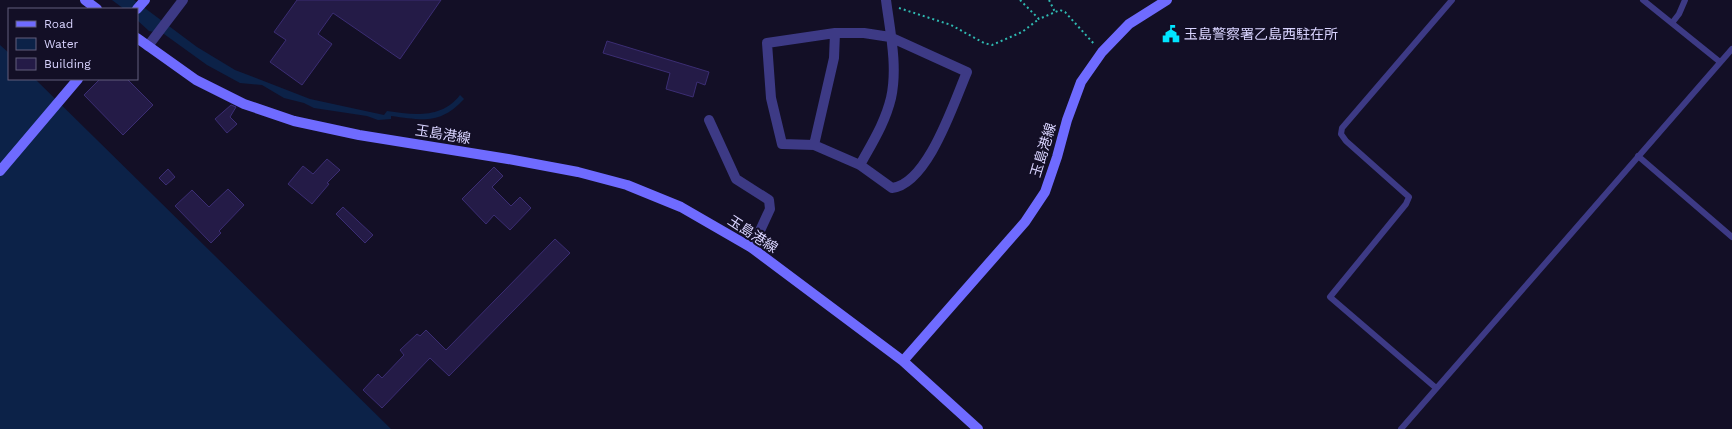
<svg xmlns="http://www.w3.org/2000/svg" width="1732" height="429" viewBox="0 0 1732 429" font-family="'Work Sans','Noto Sans JP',sans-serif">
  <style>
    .water { fill: #0c2248 }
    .building { fill: #241b47; stroke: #3b2d73 }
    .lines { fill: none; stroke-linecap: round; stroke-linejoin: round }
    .path { stroke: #2fb8b0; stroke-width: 2; stroke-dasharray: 2 3; stroke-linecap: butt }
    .lane { stroke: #3d3a85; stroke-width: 6 }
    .street { stroke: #3d3a85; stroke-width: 10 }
    .secondary { stroke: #6f6bff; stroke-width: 10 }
    .labels { text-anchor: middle; stroke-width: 4; stroke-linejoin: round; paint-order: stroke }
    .poi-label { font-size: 14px; fill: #d9d4ff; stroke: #130f26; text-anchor: start }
    .street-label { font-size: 14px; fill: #d9d4ff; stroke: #130f26 }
  </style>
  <rect width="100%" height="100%" fill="#130f26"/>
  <!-- water -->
  <path class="water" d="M112,0H134L197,47L235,70L310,99L384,115L387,111C413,115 442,119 460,95L464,99C440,125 423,120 391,116V119L378,120L367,116L314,108L304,103L284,98L262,85L240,83L207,65L164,34L149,31L137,20V9H124Z
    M0,45L9,53V79H35L391,429H0Z"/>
  <!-- building -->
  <path class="building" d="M297,0H441L400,59L333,13L318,34L332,44L302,85L270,62L286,40L274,32Z
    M607,41L709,72L705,85L697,82L693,97L666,89L670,73L603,53Z
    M100,79H127L153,105L123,135L84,95Z
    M231,105L236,107L230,117L237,124L227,133L215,119Z
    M327,159L340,170L327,183L329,184L312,204L288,184L303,166L313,174Z
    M494,167L503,176L492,187L511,206L520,197L531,208L510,230L494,215L486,224L462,199Z
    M168,169L175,177L166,185L159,178Z
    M228,189L244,205L219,231L221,233L211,243L175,206L192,190L209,207Z
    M343,207L373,235L365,243L336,214Z
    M555,239L570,253L449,376L430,358L382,408L363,390L378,374L382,378L404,355L400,350L417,334L420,336L426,330L446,350Z"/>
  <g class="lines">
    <!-- path -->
    <path class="path" d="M1020,0L1039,19L1060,10L1065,12L1095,45
      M1049,0L1055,12
      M899,8L951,25L984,43L992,45L1022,32L1039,19"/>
    <!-- lane -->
    <path class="lane" d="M1643,0L1720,62
      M1672,23L1679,14L1685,0
      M1638,156L1732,237
      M1436,388L1330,297L1406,204L1409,197L1346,141L1341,134L1342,128L1452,0
      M1401,429L1732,49"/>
    <!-- street -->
    <path class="street" d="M835,33H864L890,37L967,72C954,102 928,184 892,188L860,165L814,145L782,144L771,98L767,43Z
      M148,46L183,0
      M709,120L736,179L769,200L770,209L752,248
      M814,145L834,58L835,33
      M860,165C872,143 885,123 891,98C898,67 890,31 886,0"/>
    <!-- secondary -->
    <path class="secondary" d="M85,0L97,9
      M137,9L145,0
      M137,38L196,80L244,104L294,121L359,135L508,159L578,172L627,185L681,207L752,248L903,361L978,429
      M0,171L78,79
      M903,361L1025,222L1045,192L1057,157L1067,120L1081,82L1102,52L1129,24L1167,0"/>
  </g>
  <!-- icons -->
  <defs>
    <g id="civic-bare" transform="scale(1.38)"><path d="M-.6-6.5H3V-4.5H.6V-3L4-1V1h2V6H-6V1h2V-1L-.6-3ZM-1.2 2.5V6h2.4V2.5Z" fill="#00e5ff" stroke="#130f26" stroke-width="2.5" paint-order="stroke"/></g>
  </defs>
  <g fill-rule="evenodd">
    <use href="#civic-bare" x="1171" y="34"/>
  </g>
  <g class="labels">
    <!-- poi labels -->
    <g class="poi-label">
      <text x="1184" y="39">玉島警察署乙島西駐在所</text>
    </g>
    <!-- street labels -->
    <g class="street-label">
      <text transform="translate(443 134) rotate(9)" y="5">玉島港線</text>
      <text transform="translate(1043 150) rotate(-73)" y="5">玉島港線</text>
      <text transform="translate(753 234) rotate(33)" y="5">玉島港線</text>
    </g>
  </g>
  <!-- legend -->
  <rect x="8" y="8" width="130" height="72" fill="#130f26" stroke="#625e7d"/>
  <rect x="16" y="21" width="20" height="6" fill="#6f6bff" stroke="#625e7d"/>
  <text x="44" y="28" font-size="12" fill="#d9d4ff">Road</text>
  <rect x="16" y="38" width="20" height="12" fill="#0c2248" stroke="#625e7d"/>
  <text x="44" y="48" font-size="12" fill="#d9d4ff">Water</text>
  <rect x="16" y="58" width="20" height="12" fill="#241b47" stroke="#625e7d"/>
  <text x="44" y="68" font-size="12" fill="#d9d4ff">Building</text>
</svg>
